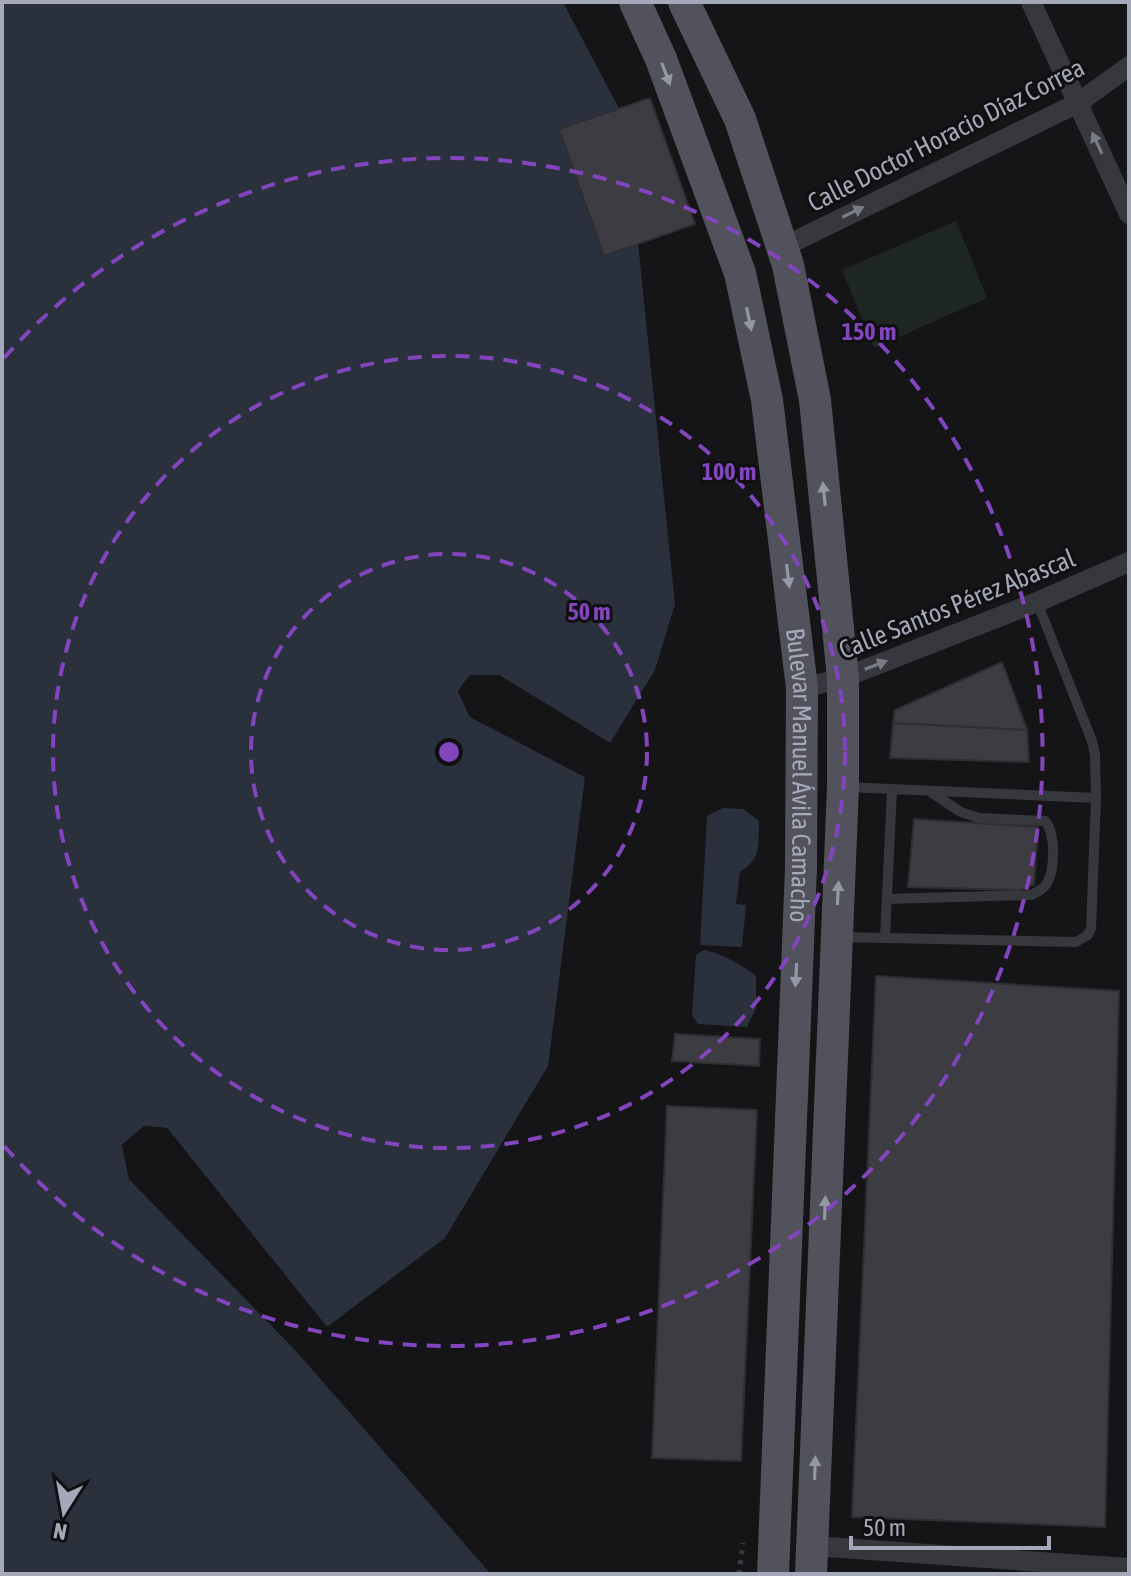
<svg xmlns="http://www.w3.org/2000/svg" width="1131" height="1576" viewBox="0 0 1131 1576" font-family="'Asap Condensed',sans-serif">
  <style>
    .green { fill: #1e2721 }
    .water { fill: #2a313c }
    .pier { fill: #151517 }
    .building { fill: #3c3c42; stroke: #2f2e33; stroke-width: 2 }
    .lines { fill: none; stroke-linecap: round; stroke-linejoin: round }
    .path { stroke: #3b3c43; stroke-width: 5; stroke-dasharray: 4 6; stroke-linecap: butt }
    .lane { stroke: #37373e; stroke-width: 10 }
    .street { stroke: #37373e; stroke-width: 20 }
    .primary { stroke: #51525b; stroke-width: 32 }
    .oneway { fill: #9497a5 }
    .oneway2 { fill: #797b87 }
    .ring { fill: none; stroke: #8345be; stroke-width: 4; stroke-dasharray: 14 10 }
    .labels { text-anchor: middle; stroke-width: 6; stroke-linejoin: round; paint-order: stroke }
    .street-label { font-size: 26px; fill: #a5a8b8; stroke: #101012 }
    .centre { fill: #8345be; stroke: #101012; stroke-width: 4 }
    .ring-label { font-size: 24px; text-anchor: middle; font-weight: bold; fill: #8345be; stroke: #101012; stroke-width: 6; stroke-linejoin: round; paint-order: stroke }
  </style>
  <rect width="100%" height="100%" fill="#151517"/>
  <!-- green -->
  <path class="green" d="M956,221L987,298L874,348L842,270Z"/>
  <!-- water -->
  <path class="water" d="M2,2H563L619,108L559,130L604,255L638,243L675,604L655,670L610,743L499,675H470L458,691L470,717L585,777L548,1066L445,1238L327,1327L167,1128L144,1126L122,1145L129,1179L297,1352L491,1574H2Z
    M723,808L743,809L759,821C758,845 762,858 740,872L736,904L746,905L742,947L700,945L707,816Z
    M704,950C719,952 744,966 756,976V1008L747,1027L698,1024L692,1015L696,955Z"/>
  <!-- pier -->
  <path class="pier" d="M563,2H568L623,107L619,108Z
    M470,675H499L613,745L608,747L498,679H472L463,692L473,714L586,774L588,779L585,777L470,717L458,691Z
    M144,1126L167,1128L329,1330H324L165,1132L145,1130L126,1146L133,1177L300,1349L495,1574H491L297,1352L129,1179L122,1145Z"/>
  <!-- building -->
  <path class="building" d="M650,98L695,224L604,256L559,129Z
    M1002,662L1027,730L893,723L895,710Z
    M893,723L1027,730L1029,762L890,758Z
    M914,819L1038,827L1034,884L1020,890L908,887Z
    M876,976L1119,991L1105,1527L852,1517Z
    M675,1034L760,1039L759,1066L672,1061Z
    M667,1106L757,1110L741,1461L652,1458Z"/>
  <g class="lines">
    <!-- path -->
    <path class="path" d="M739,1574L743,1543"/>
    <!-- lane -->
    <path class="lane" d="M1037,602L1092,741L1095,755L1096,798
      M887,899L1031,895C1037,892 1043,890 1047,883C1055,869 1056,834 1045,821L979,818L961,812L932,793
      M839,937L1076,942L1088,935L1091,928L1096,798L845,787
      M885,938L892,790"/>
    <!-- street -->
    <path class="street" d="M1031,2L1129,214
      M783,247L1078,103L1129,66
      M802,688L843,678L1037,602L1129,562
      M812,1546L1129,1568"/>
    <!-- primary -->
    <g class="primary">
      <path id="s1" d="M635,2L661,59L740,273L767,400L802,688L801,868L773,1574"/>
      <path d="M684,2L740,119L788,265L815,400L843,678V787L811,1574"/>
    </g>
  </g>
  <!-- one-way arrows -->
  <defs><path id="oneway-solid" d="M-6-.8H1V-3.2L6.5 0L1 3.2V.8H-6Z" transform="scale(2)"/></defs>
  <g class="oneway">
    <use href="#oneway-solid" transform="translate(666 74) rotate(69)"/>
    <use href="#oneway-solid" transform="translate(749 319) rotate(78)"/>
    <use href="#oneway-solid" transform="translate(824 494) rotate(-96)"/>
    <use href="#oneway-solid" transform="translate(788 576) rotate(83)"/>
    <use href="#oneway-solid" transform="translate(838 893) rotate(-87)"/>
    <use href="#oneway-solid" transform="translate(796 975) rotate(93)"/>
    <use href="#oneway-solid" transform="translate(825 1208) rotate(-88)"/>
    <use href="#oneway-solid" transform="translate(815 1468) rotate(-88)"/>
  </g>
  <g class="oneway2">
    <use href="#oneway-solid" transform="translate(1097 143) rotate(-115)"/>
    <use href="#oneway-solid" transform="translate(853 212) rotate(-26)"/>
    <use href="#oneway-solid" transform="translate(876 665) rotate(-21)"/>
  </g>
  <!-- distance rings -->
  <g class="ring">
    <circle cx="449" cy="752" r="198"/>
    <circle cx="449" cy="752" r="396"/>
    <path d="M4 358A594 594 0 1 1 4 1146"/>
  </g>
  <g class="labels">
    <!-- street labels -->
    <g class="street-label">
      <text transform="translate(946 135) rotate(-27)" y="9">Calle Doctor Horacio Díaz Correa</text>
      <text transform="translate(957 604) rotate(-22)" y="9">Calle Santos Pérez Abascal</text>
      <text dy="9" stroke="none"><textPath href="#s1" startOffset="798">Bulevar Manuel Ávila Camacho</textPath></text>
    </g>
  </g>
  <circle cx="449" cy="752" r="12" class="centre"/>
  <g class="ring-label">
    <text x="869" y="340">150 m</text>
    <text x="729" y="480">100 m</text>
    <text x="589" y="620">50 m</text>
  </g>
  <!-- border -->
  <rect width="1131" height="1576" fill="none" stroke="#a5a8b8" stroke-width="8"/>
  <!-- north arrow -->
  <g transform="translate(64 1512) rotate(191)" stroke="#101012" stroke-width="6" paint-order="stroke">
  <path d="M0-6L14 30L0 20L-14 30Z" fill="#a5a8b8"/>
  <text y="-12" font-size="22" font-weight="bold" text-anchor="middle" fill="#a5a8b8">N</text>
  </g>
  <!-- scale -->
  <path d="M851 1536v12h198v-12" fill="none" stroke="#a5a8b8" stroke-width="4"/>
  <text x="863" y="1536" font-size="24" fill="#a5a8b8" stroke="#101012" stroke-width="6" paint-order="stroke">50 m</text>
</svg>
